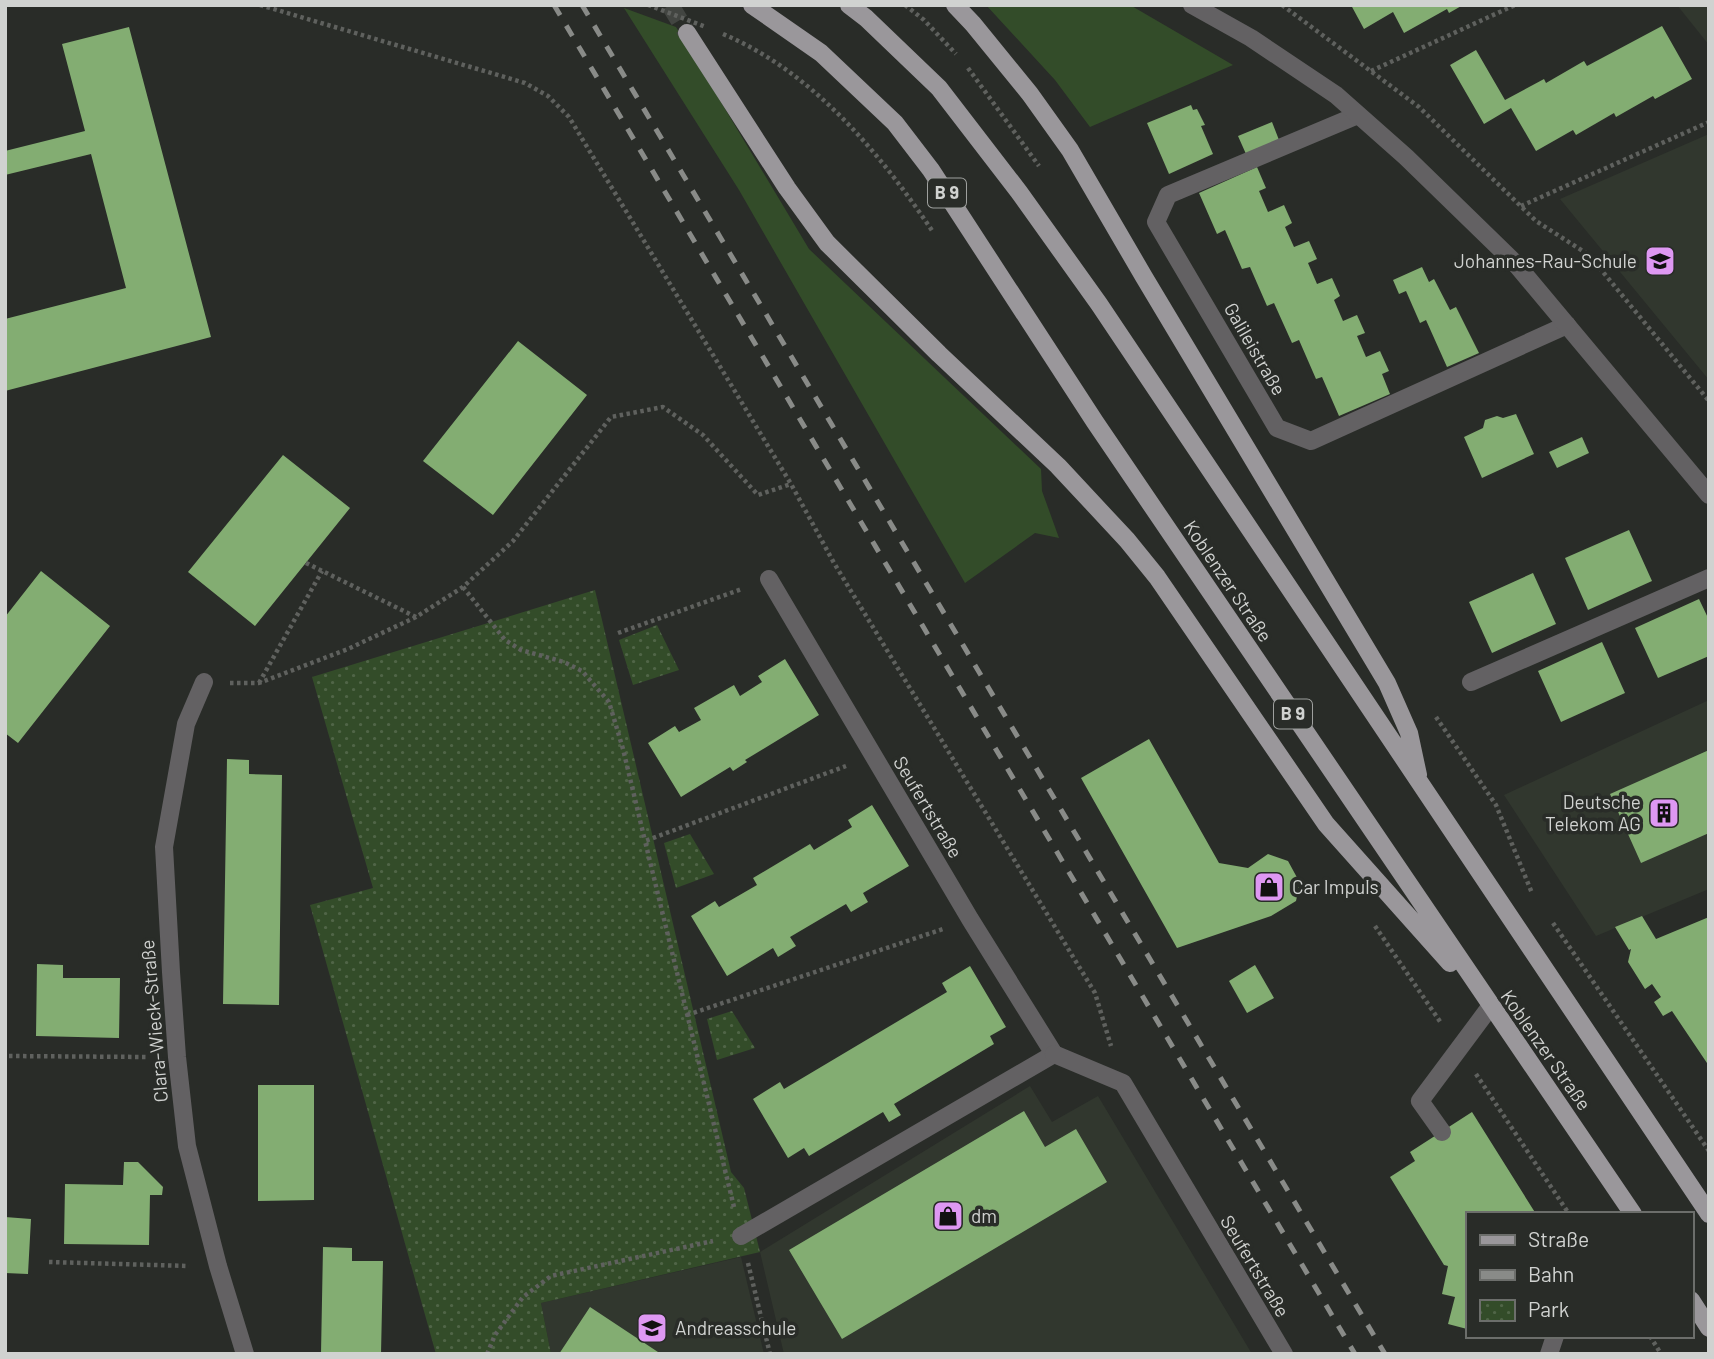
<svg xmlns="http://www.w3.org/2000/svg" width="1714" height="1359" viewBox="0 0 1714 1359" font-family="Barlow,sans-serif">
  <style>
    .built { fill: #31372e }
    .grass { fill: #334c29 }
    .park { fill: url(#park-dots) }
    .building { fill: #83ad72 }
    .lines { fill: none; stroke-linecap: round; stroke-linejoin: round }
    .primary-tunnel { stroke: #424541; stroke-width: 18; stroke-dasharray: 18 9; stroke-linecap: butt }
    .path { stroke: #5f615e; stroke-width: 4.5; stroke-dasharray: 3.5 3.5; stroke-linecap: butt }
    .lane { stroke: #636163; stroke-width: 18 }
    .street { stroke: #636163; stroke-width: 18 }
    .primary { stroke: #9a979b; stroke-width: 18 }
    .rail { stroke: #898b88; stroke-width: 5; stroke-dasharray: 12 12; stroke-linecap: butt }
    .path-bridge { stroke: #5f615e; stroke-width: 4.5; stroke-dasharray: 3.5 3.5; stroke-linecap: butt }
    .labels { text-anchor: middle; stroke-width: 7; stroke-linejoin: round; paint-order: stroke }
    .shield { fill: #292c28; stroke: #9ea09e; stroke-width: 2 }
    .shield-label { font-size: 18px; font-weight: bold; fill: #d0d2d0 }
    .poi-label { font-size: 19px; fill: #d0d2d0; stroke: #292c28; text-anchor: start }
    .street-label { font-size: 19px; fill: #d0d2d0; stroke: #292c28 }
  </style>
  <defs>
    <pattern id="park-dots" width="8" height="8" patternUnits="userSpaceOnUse" patternTransform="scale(1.75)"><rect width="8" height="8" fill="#334c29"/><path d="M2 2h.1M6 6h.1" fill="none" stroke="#506547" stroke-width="1.8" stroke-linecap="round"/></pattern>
  </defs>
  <rect width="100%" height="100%" fill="#292c28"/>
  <!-- built -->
  <path class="built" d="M1677,5H1709V45Z
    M1709,134V380L1560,199Z
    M1709,700V889L1596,936L1504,795Z
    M1030,1086L1052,1122L1098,1096L1252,1354H784L760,1252Z
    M741,1257L764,1354H551L541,1303Z"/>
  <!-- grass -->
  <path class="grass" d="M986,5H1130L1233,65L1090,127L1055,80Z
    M624,8L676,27L809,249L1041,469L1042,491L1059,538L1035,533L965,583L739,190Z"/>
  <!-- park -->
  <path class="park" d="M595,590L731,1172L744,1188L760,1252L541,1303L551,1354H436L310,905L373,888L312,677Z
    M657,625L679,670L633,685L619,640Z
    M690,834L714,874L676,888L664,843Z
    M732,1011L755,1048L717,1060L707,1019Z"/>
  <!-- building -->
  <path class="building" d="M1351,5H1463L1449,13L1447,9L1404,33L1393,12L1364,29Z
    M1662,26L1692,79L1655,99L1653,96L1616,117L1614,113L1576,135L1573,130L1536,151L1511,108L1484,124L1450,65L1476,50L1505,100L1544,79L1546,83L1584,61L1587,66Z
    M129,27L211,337L5,391V319L126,288L91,154L5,175V151L85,131L62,44Z
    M1191,105L1193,110L1197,109L1205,125L1201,126L1213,154L1169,174L1147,123Z
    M1272,122L1279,140L1246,154L1238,136Z
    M1257,167L1266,188L1259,191L1268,212L1284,205L1292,223L1285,227L1294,247L1309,241L1317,259L1308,263L1317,284L1332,278L1340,296L1334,300L1343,321L1357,315L1365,333L1357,336L1366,357L1380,351L1389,371L1382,374L1390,394L1339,416L1322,377L1316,379L1299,340L1292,343L1274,303L1267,306L1250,267L1242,269L1225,230L1217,234L1199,193Z
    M1422,267L1429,282L1434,279L1450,310L1456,307L1479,353L1447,367L1426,320L1420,323L1406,291L1399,294L1393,280Z
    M518,341L587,395L493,515L423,461Z
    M1516,414L1534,454L1482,478L1464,437L1483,428L1485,420L1497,416L1503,418Z
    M1582,437L1589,453L1557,468L1549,452Z
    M283,455L350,508L255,626L188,572Z
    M1629,530L1652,581L1588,610L1565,558Z
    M41,571L110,626L18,743L5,733V617Z
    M1533,573L1556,624L1492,653L1469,602Z
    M1699,599L1709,620V656L1658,678L1635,628Z
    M1602,642L1625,693L1561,722L1538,671Z
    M785,659L819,715L745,760L747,762L733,771L730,767L681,797L648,743L675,726L679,732L701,720L694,708L734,685L740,696L762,682L758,676Z
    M1149,739L1219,863L1248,868L1268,854L1288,861L1300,883L1296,901L1271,916L1177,948L1081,778Z
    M1709,750V833L1641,863L1610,794Z
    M227,759L249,760V774L282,775L279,1005L223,1004Z
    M872,805L909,866L863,893L868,902L851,912L846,904L790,937L796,946L778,957L773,948L727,976L691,916L715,901L719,907L757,885L753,878L810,844L814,850L852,827L848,820Z
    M1642,916L1656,939L1709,917V1066L1672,1011L1663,1016L1654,1002L1661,997L1652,984L1645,989L1628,962L1631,949L1629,950L1615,927Z
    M37,964L63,965V978H120L119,1038L36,1036Z
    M1255,965L1274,998L1247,1013L1229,981Z
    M970,966L1006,1027L990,1036L994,1044L894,1104L901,1115L889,1122L883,1112L809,1156L804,1148L788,1158L753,1099L780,1082L784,1089L947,992L942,983Z
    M258,1085H314V1200L258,1201Z
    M1024,1111L1045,1147L1076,1129L1107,1182L842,1339L789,1250Z
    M1472,1112L1536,1214H1467V1329L1448,1324L1455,1297L1442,1294L1448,1266L1444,1265L1390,1177L1415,1161L1410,1152Z
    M124,1162H138L163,1187L162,1195H150L149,1245L64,1244L65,1184L123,1185Z
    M5,1217L31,1219L28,1274L5,1273Z
    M323,1247L352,1248V1261H383L381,1354H321Z
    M590,1307L661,1354H559Z"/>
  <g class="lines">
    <!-- primary-tunnel -->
    <path class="primary-tunnel" d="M670,5L687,33"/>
    <!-- path -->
    <path class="path" d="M260,5L525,83L548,96L569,117L791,484L834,563L1095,993L1111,1046
      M905,5L924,20L956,54
      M1282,5L1419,107L1536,221L1589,255L1709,401
      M723,34C813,72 880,153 933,232
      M968,68L1039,166
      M1371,71L1515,5
      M1521,206L1709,122
      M306,563L416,617
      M463,587L505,640L521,650L564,662L582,671L609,702L623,749L645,841
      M618,633L742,589
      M230,683H259L348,649L416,617L463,587L513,541L611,417L663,407L703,435L758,495L791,484
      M259,683L322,571
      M1436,717L1496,805L1532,893
      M1553,923L1709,1151
      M1375,926L1441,1023
      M687,1015L943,929
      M9,1056L148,1057
      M1476,1074L1569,1214
      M734,1207L645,841L846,766
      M49,1262L189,1266
      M748,1263L770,1354
      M1650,1336L1661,1354
      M487,1354L495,1335L523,1297L551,1276L713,1241"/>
    <!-- lane -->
    <path class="lane" d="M1358,115L1168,195L1156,222L1277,428L1311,441L1567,325
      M1471,682L1709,578
      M1442,1132L1420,1101L1490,1007
      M741,1236L1054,1054L970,919L769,579
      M1549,1354L1555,1336"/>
    <!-- street -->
    <path class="street" d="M1192,5L1251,38L1336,95L1406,157L1515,263L1709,495
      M204,682L186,724L164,847L171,972L177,1057L187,1146L218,1266L245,1354
      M1054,1054L1123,1083L1284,1354"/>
    <!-- primary -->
    <path class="primary" d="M752,5L821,53L895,123L931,170L1095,422L1633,1214
      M849,5L866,18L939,88L1019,192L1099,304L1709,1214
      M955,5L973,24L1030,94L1070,150L1144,277L1387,683L1409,733L1418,775
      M687,33L787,188L827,243L939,354L1058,466L1127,540L1157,577L1326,824L1450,963
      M1691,1300L1709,1328"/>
    <!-- rail -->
    <path class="rail" d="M554,5L1355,1354
      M582,5L1385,1354"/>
    <!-- path-bridge -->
    <path class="path-bridge" d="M648,5L706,27"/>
  </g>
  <!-- icons -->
  <defs>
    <g id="school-square" transform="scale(1.575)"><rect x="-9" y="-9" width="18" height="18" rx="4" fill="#de98f2" stroke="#292c28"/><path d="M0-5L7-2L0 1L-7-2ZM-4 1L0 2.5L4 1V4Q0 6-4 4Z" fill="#111"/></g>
    <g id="building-square" transform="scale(1.575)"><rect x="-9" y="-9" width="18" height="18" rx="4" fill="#de98f2" stroke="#292c28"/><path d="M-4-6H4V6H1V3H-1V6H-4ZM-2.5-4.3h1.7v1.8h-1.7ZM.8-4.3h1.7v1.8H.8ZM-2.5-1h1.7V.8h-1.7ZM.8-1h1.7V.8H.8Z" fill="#111"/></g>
    <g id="shop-square" transform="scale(1.575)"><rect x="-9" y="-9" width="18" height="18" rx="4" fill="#de98f2" stroke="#292c28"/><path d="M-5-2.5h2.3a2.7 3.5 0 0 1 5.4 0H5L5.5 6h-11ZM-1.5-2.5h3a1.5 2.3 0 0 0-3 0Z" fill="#111"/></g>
  </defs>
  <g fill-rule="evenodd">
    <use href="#school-square" x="1660" y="261"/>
    <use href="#building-square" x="1664" y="813"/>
    <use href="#shop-square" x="1269" y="887"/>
    <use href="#shop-square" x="948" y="1216"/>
    <use href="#school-square" x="652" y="1328"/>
  </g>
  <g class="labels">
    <!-- shield labels -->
    <g class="shield">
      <rect x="928" y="178.5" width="38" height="29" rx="5"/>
      <rect x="1274" y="699.5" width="38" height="29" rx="5"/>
    </g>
    <g class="shield-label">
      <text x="947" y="199">B 9</text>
      <text x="1293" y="720">B 9</text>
    </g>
    <!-- poi labels -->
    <g class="poi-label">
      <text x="1637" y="268" text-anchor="end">Johannes-Rau-Schule</text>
      <text x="1641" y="809" text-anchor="end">Deutsche<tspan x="1641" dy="22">Telekom AG</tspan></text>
      <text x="1292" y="894">Car Impuls</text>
      <text x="971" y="1223">dm</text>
      <text x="675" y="1335">Andreasschule</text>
    </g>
    <!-- street labels -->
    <g class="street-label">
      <text transform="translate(1255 349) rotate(60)" y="7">Galileistraße</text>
      <text transform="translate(1228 581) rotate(56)" y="7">Koblenzer Straße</text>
      <text transform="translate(928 807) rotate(59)" y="7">Seufertstraße</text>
      <text transform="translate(154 1021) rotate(-95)" y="7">Clara-Wieck-Straße</text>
      <text transform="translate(1546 1050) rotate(55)" y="7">Koblenzer Straße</text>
      <text transform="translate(1255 1266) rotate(59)" y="7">Seufertstraße</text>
    </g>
  </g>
  <!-- border -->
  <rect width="1714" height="1359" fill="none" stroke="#d0d2d0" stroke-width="14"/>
  <!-- legend -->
  <rect x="1466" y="1212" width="228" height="126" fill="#292c28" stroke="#6c6e6b" stroke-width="2"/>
  <rect x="1480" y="1235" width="35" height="10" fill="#9a979b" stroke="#6c6e6b" stroke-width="2"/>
  <text x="1528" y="1247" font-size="21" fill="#d0d2d0">Straße</text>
  <rect x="1480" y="1270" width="35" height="10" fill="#898b88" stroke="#6c6e6b" stroke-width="2"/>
  <text x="1528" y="1282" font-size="21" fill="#d0d2d0">Bahn</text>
  <rect x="1480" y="1300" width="35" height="21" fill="url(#park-dots)" stroke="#6c6e6b" stroke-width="2"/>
  <text x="1528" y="1317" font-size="21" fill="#d0d2d0">Park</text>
</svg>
